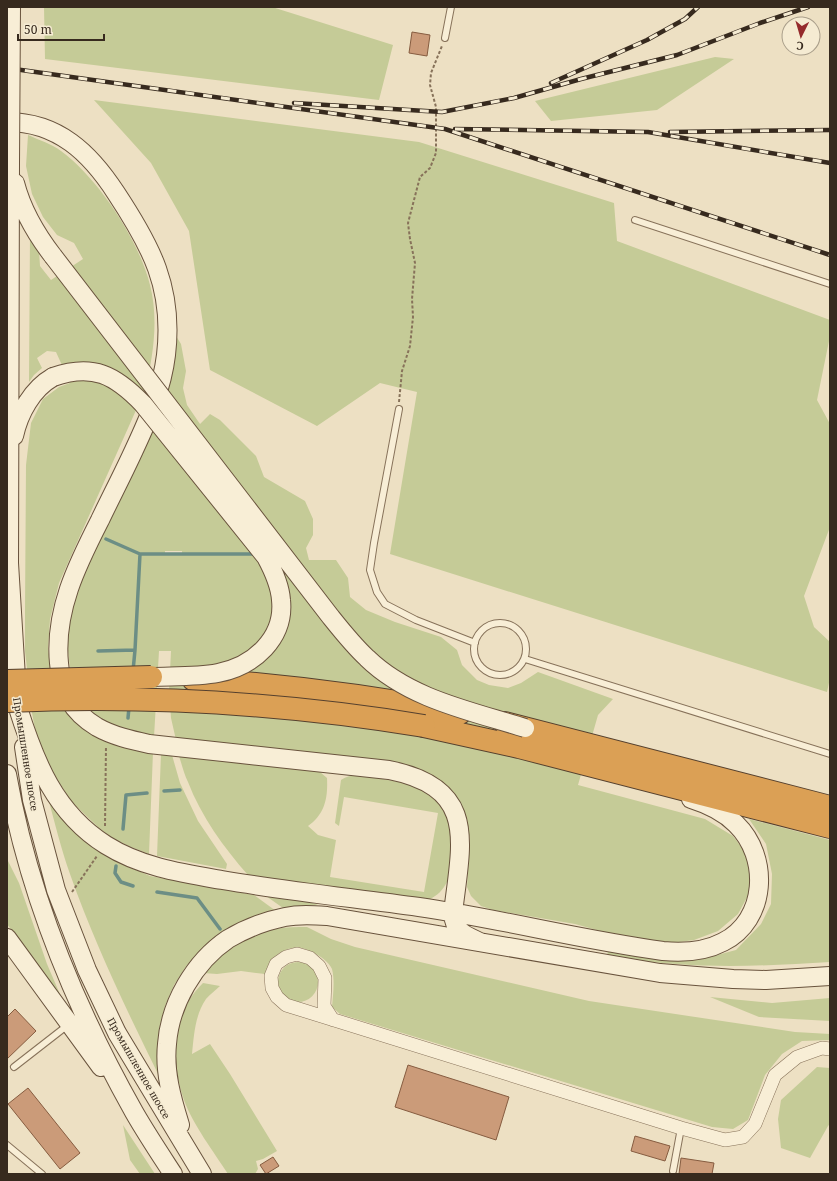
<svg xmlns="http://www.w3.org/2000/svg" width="837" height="1181" viewBox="0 0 837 1181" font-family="'Noto Serif',serif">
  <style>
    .green { fill: #c5cb97; fill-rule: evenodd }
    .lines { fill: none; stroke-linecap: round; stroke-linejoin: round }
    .stream { stroke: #6c8e85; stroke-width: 3.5 }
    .building { fill: #cb9b79; stroke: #865c40 }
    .lane-casing { stroke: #87725a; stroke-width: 8 }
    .street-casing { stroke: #87725a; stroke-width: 14 }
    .secondary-casing { stroke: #69533d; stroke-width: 20 }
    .highway-casing { stroke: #55402e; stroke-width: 24 }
    .path { stroke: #87725a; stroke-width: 2; stroke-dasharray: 3 2; stroke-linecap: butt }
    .lane { stroke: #f8eed6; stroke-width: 6 }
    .street { stroke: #f8eed6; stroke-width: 13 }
    .secondary { stroke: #f8eed6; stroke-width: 18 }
    .highway { stroke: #dba055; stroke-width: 22 }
    .rail-casing { stroke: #372a1e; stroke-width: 4.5 }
    .rail { stroke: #f5ebd2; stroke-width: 3; stroke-dasharray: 9; stroke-linecap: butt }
    .secondary-bridge-casing { stroke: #69533d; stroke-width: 20; stroke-linecap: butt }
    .highway-bridge-casing { stroke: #55402e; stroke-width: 24; stroke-linecap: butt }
    .secondary-bridge { stroke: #f8eed6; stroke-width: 18 }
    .highway-bridge { stroke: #dba055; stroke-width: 22 }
    .labels { text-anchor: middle; stroke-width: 3; stroke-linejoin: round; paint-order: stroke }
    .street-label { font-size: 10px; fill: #372a1e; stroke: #f5ebd2 }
  </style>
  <rect width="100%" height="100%" fill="#ede0c3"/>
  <!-- green -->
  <path class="green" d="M44,7H272L393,45L379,100L45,59Z
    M715,57L734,59L657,110L551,121L535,101Z
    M94,100L419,142L614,203L617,241L830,320V336L817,400L830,424V527L804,596L814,627L830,642V678L827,692L390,554L417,392L380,383L317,426L210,370L189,231L151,163Z
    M28,135C39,140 52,144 61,151C98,178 139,240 150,285C159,320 153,357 145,390L59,583L50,619L48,649L52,671L69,711L153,752L149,854L131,847L114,839L100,829L71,801L48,765L35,729L32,713L25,651V613L26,465L31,423L43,399L59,387L70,383L56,352L47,351L37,358L42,368L34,375L29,382L30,235L39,251L40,266L51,280L83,259L74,243L57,235L43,217L32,194L26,166Z
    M176,336L181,344L186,371L183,388L187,405L200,424L210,414L220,420L256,456L264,477L305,501L313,519V535L306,548L309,560H336L348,578L350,597L366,610L395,622L441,637L457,650L462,665L477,680L489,685L508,688L521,683L538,672L613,699L598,715L578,785L705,819L733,836L746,853L752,874L750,892L738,914L718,931L694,940L672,943L622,937L575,924L493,910L481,906L471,896L467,887L470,838L462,809L453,793L433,777L398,763L293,750L176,740L171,718L169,692L171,651H159L154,737L125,731L93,715L75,690L70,668L66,633L80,579ZM165,551H182V555H165Z
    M161,754L172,755L180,783L198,821L227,864L226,869L157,856Z
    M179,756L320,772L327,778C328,798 325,814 308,826L318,835L336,840L330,877L424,892L438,813L344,797L339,826L335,823L341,780C352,772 367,776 379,778C396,782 417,784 431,796C437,801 442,807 446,815C457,837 458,885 432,898C426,901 419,901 412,901L248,875C224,848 201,816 188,782C184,774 182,765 179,756Z
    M48,798L79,835L95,848L116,861L150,876L254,895L276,911L202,950L187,965L174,985L165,1006L160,1025L158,1045L161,1080C128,1013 95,945 70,874C61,849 55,823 48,798Z
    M749,819L830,840V962C779,965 728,968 677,964C654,963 630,959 607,956L608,951L666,958L702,959L736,950L761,924L771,904L772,874L766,844Z
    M7,859L19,883L47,964L62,999L7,924Z
    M266,896L309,902L318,905L283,908Z
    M307,927L331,939L355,947L589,1001L795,1032L830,1034V1040L802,1041L782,1054L765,1075L748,1120L733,1129L712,1127L340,1014L332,1007C333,995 335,981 332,969C329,962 320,956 314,953C310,951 306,949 302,948C284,945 270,959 265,974L241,971L217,974L203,973C222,953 247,934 276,929C286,927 297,927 307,927Z
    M278 982a20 20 0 1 1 40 0a20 20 0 1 1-40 0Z
    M203,983L220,986C216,990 210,994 206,999C195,1015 194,1035 192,1054L210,1044L230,1074L277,1151L263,1159L256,1161L258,1169L255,1174H228C214,1152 193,1125 184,1100C170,1060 171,1014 203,983Z
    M710,997L772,1003L830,998V1021L759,1017Z
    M817,1067L830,1068V1124L828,1126L810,1158L781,1148L778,1119L781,1100Z
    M123,1125L155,1174H140L130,1160Z"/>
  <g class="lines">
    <!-- stream -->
    <path class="stream" d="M106,539L140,554H256
      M98,651L135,650L140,554
      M133,671L135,650
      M128,718L129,707
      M164,791L180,790
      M123,829L126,795L147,793
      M116,866L115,873L121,882L133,886
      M157,892L197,898L220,929"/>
  </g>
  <!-- building -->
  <path class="building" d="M412,32L430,35L427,56L409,53Z
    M15,1009L36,1031L7,1059V1017Z
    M408,1065L509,1097L496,1140L395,1107Z
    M28,1088L80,1153L60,1169L8,1104Z
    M635,1136L670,1146L665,1161L631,1151Z
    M273,1157L279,1166L266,1174L260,1165Z
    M681,1158L714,1163L712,1174H679Z"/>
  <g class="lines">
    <!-- lane casing -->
    <g class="lane-casing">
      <path id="lane" d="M445,38L451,7
        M635,220L830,284
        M399,409L374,543L370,570L377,592L385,604L416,620L475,643
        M474 649a26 26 0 1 1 52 0a26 26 0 1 1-52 0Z
        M525,659L830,754
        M14,1067L68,1025
        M7,1145L42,1174
        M673,1171L681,1128"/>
    </g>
    <!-- street casing -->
    <g class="street-casing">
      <path id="street" d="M333,1020L324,1006L325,978L319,966L310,958L297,954L286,957L276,964L271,976L272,988L277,997L286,1005L681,1128L725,1140L743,1137L755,1124L775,1075L797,1057L822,1048L830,1049"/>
    </g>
    <!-- secondary casing -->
    <g class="secondary-casing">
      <path id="secondary" d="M7,122C58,122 90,153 116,193C151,246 174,288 166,355C162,389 148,420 134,450C123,474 111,497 100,520C77,565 54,611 59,663C61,692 72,712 97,727C113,736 131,740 149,744L389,770C479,788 461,843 453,913C454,932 465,935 480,942
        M10,163L9,563L17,694
        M15,183C22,210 36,234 53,256
        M14,436C19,413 32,389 53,377
        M18,708C35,762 55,813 106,845C141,867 181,873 222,880C287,891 354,898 419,907C501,919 582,940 663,951C684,953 704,952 723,942C767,920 770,857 736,824C724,812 707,804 691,799
        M24,747L32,800L56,890L87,970L117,1033L202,1174
        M7,774C28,893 75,1007 134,1112C146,1133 160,1154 173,1174
        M7,938L101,1067
        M180,1125C172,1099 164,1072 167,1044C170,1004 194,962 228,939C245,929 265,921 285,917C299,914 313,915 327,916L660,973L733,979L766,980L830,976"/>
    </g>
    <!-- highway casing -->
    <g class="highway-casing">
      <path id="highway" d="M193,679C283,685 370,696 460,713
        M505,723L830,807
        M424,726L519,747L830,827"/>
    </g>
    <!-- path -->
    <path class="path" d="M399,402L402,371L410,346L413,317L412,299L415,263L410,239L408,223L420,177L430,168L436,153V107L430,85L431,73L442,46
      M105,826L106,746
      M72,892L97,856"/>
    <!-- lane -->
    <use href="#lane" class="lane"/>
    <!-- street -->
    <use href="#street" class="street"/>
    <!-- secondary -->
    <use href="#secondary" class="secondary"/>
    <!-- highway -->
    <use href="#highway" class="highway"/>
    <!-- rail casing -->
    <g class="rail-casing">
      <path id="rail" d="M7,68L445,129L830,255
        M551,83L647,40L685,19L698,7
        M294,103L442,112L514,98L581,79L677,55L760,23L808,7
        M455,129L648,132L830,163
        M670,132L830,130"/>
    </g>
    <!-- rail -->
    <use href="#rail" class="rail"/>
    <!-- secondary-bridge casing -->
    <g class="secondary-bridge-casing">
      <path id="secondary-bridge" d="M10,163L11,7
        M53,256L330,616C342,631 353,645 367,658C409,699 471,711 525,728
        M53,377C93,363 115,375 143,404L266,557C273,570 280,585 281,600C285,638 254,666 218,673C197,677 173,676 151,677"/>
    </g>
    <!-- highway-bridge casing -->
    <g class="highway-bridge-casing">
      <path id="highway-bridge" d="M7,681L151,677
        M7,701C147,695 285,703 424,726"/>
    </g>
    <!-- secondary-bridge -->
    <use href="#secondary-bridge" class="secondary-bridge"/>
    <!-- highway-bridge -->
    <use href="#highway-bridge" class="highway-bridge"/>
  </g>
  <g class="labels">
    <!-- street labels -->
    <g class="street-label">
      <text transform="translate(26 754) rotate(81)" y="4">Промышленное шоссе</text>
      <text transform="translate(139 1068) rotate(60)" y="4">Промышленное шоссе</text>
    </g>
  </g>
  <!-- border -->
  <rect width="837" height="1181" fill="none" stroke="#372a1e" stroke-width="16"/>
  <!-- north arrow -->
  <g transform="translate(801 36) rotate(185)"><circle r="19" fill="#f5ebd2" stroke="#a99e8a"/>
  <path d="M0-3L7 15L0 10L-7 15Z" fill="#952b2c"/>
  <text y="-6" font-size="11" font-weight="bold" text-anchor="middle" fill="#372a1e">С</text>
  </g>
  <!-- scale -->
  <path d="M18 34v6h86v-6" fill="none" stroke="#372a1e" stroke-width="2"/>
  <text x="24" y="34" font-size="12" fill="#372a1e" stroke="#f5ebd2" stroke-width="3" paint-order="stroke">50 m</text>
</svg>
